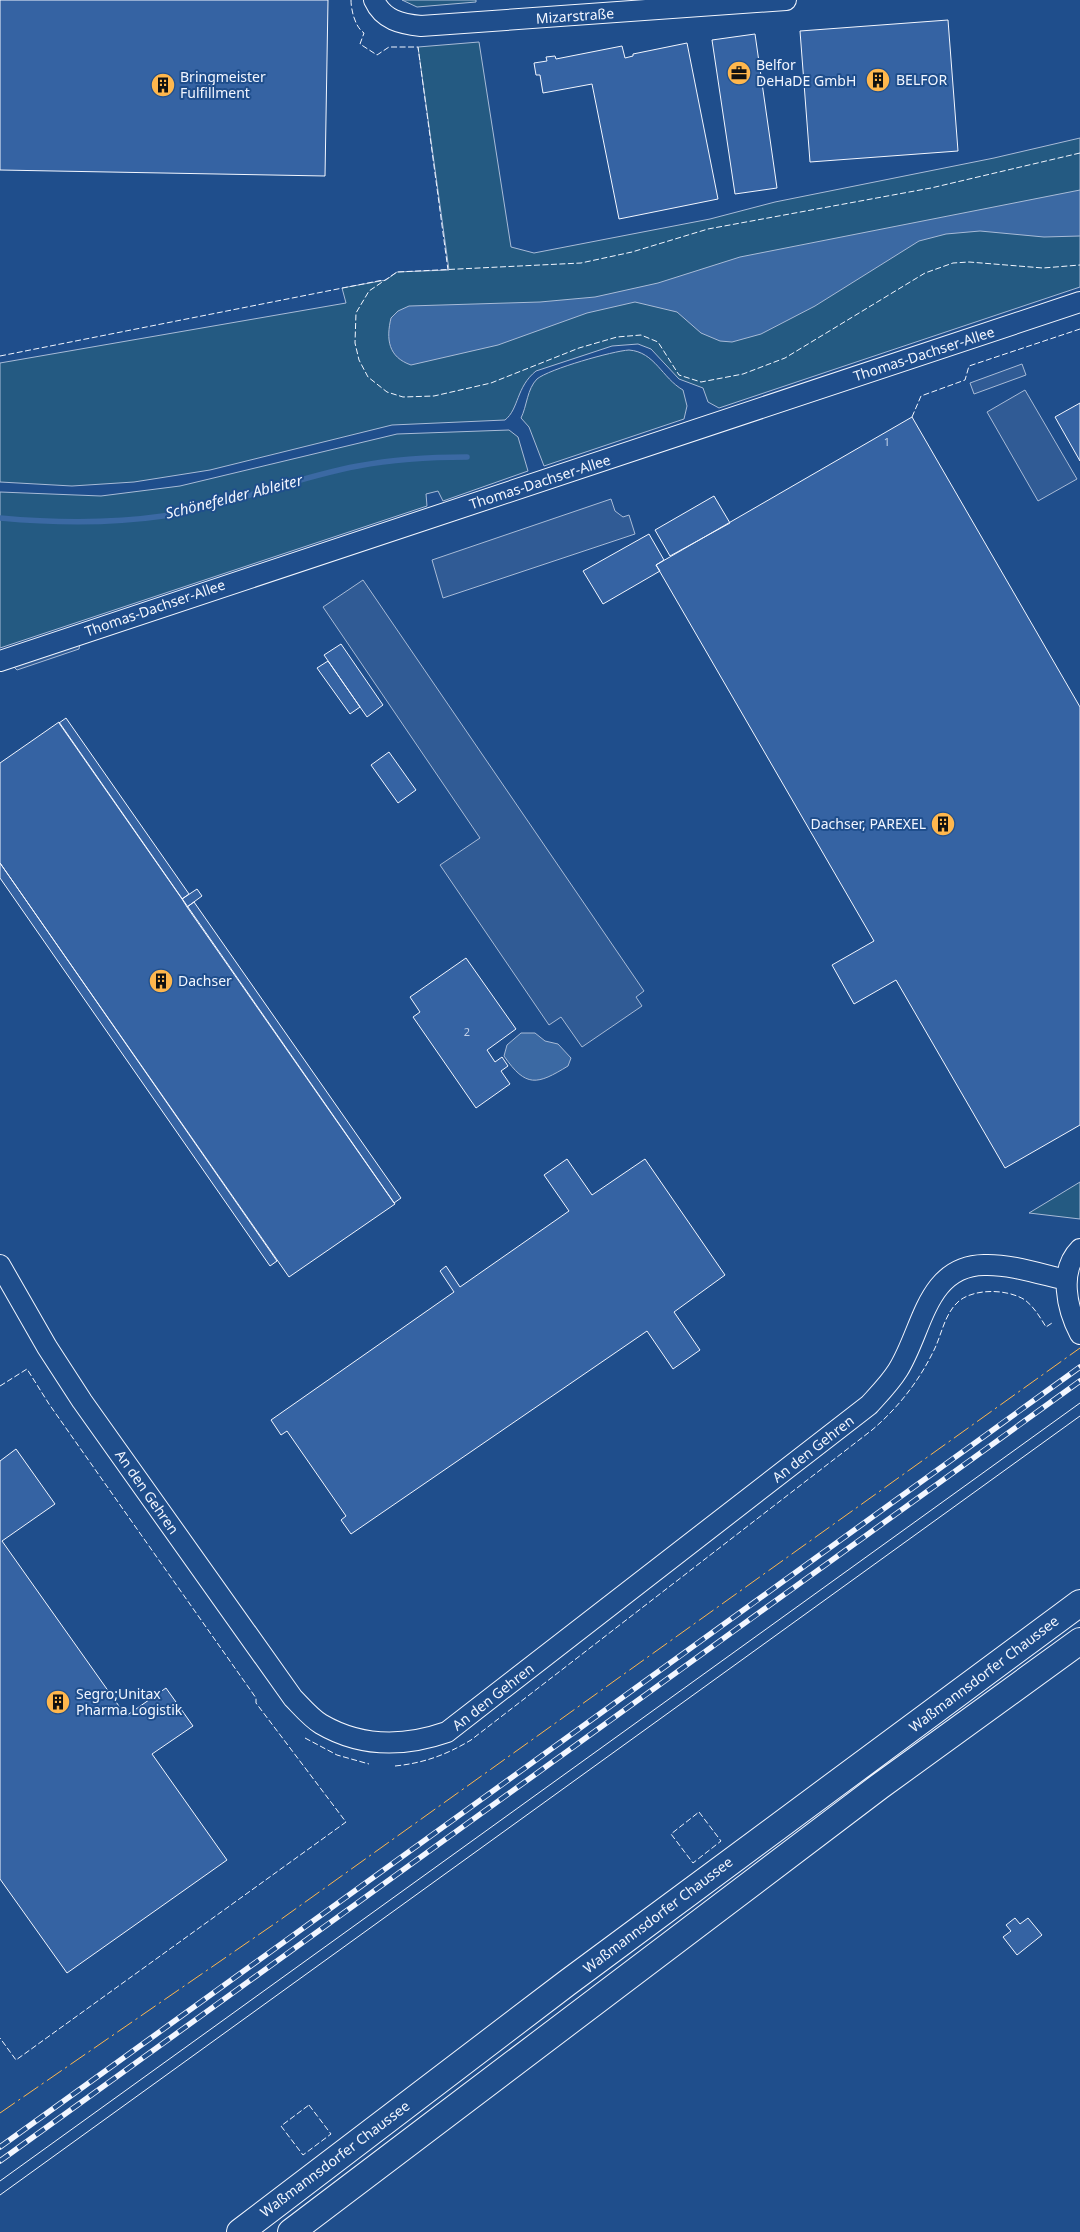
<svg xmlns="http://www.w3.org/2000/svg" width="1080" height="2232" viewBox="0 0 1080 2232" font-family="'Noto Sans',sans-serif">
  <style>
    .green { fill: #245a82; stroke: #a8bbd7 }
    .parking { fill: #305b95; stroke: #a8bbd7 }
    .water { fill: #3b69a3; stroke: #a8bbd7 }
    .lines { fill: none; stroke-linecap: round; stroke-linejoin: round }
    .stream { stroke: #3b69a3; stroke-width: 5.5 }
    .building { fill: #3563a3; stroke: #f2f6ff }
    .minor-casing { stroke: #f2f6ff; stroke-width: 22 }
    .major-casing { stroke: #f2f6ff; stroke-width: 28 }
    .minor { stroke: #1f4e8c; stroke-width: 20 }
    .major { stroke: #1f4e8c; stroke-width: 26 }
    .tram { stroke: #f2f6ff; stroke-width: 1 }
    .rail-casing { stroke: #f2f6ff; stroke-width: 5.5 }
    .rail { stroke: #1f4e8c; stroke-width: 4; stroke-dasharray: 11; stroke-linecap: butt }
    .fence { stroke: #f2f6ff; stroke-width: 1; stroke-dasharray: 6 2.5; stroke-linecap: butt }
    .power { stroke: #ffb74d; stroke-width: 1; stroke-dasharray: 18 4 2.5 4; stroke-linecap: butt }
    .labels { text-anchor: middle; stroke-width: 4; stroke-linejoin: round; paint-order: stroke }
    .number-label { font-size: 11px; fill: #c3d1e8 }
    .street-label { font-size: 14px; fill: #f2f6ff; stroke: #1f4e8c }
    .poi-label { font-size: 14px; fill: #f2f6ff; stroke: #1f4e8c; text-anchor: start }
    .water-label { font-size: 15px; font-style: italic; fill: #f2f6ff; stroke: #1f4e8c }
  </style>
  <rect width="100%" height="100%" fill="#1f4e8c"/>
  <!-- green -->
  <path class="green" d="M402,0H476V2L417,7Z
    M479,42L511,247L534,253L710,219L775,202L994,158L1080,138V287L719,408L708,402L703,388L679,379L651,349L638,344L612,346L536,371C516,387 519,409 505,420L392,425L210,470L134,482L72,486L0,482V363L346,303L342,288L386,280L397,272L449,270L418,47Z
    M629,350C655,352 662,378 683,390L687,406L684,419L544,466L529,427L521,418C527,406 527,389 537,379C549,369 613,351 629,350Z
    M509,430L518,437L528,471L443,501L438,491L426,494L427,506L0,648V492L101,496L180,486L397,434Z
    M1080,1182V1219L1029,1213Z"/>
  <!-- parking -->
  <path class="parking" d="M1022,364L1026,375L974,394L970,383Z
    M1025,390L1077,479L1038,501L987,412Z
    M611,499L615,511L623,517L629,515L635,534L443,598L432,560Z
    M363,580L644,991L636,997L642,1006L582,1047L561,1017L549,1025L440,865L480,838L323,607Z
    M80,643L79,649L17,670L13,666Z"/>
  <!-- water -->
  <path class="water" d="M1080,190V236L1044,237L980,231L946,234L919,241L815,306L761,334L732,342L720,341L701,333L677,312L635,302L587,313L498,345L411,365C388,357 386,339 391,318L398,311L409,306L540,302L595,297L658,283L740,257Z
    M521,1033H535L545,1041L558,1044L571,1058L568,1066C537,1085 526,1088 504,1056L507,1045Z"/>
  <g class="lines">
    <!-- stream -->
    <path class="stream" d="M0,518C55,523 108,524 163,516C229,506 292,478 358,466C395,459 430,457 467,457"/>
  </g>
  <!-- building -->
  <path class="building" d="M0,0H328L325,176L0,170Z
    M948,20L958,151L810,162L800,31Z
    M755,34L777,188L735,194L712,40Z
    M687,43L718,199L619,219L592,84L543,93L540,75H536L534,63L547,61L546,57L555,56L556,59L622,46L625,58L633,56V54Z
    M1080,403V461L1055,417Z
    M912,417L1080,707V1125L1005,1168L896,980L854,1004L832,965L874,941L656,565Z
    M714,496L730,523L670,556L655,530Z
    M649,534L664,560L656,565L660,571L603,604L583,571Z
    M341,644L383,705L367,717L324,655Z
    M328,661L360,707L350,714L317,668Z
    M66,718L189,894L182,899L59,723Z
    M59,722L395,1204L289,1277L0,863V763Z
    M389,752L416,790L398,803L371,765Z
    M0,863L277,1261L270,1266L0,878Z
    M197,889L202,896L187,907L182,899Z
    M194,902L401,1198L394,1203L187,907Z
    M466,958L516,1029L487,1050L495,1062L502,1057L508,1066L501,1071L510,1084L476,1108L413,1017L420,1012L410,997Z
    M567,1159L592,1195L645,1159L725,1275L674,1312L700,1350L673,1369L647,1331L351,1534L341,1520L346,1516L287,1431L281,1435L271,1420L454,1292L440,1271L446,1266L460,1287L569,1211L544,1175Z
    M16,1449L55,1504L2,1541L126,1716L166,1688L193,1726L152,1754L227,1860L67,1973L0,1879V1461Z
    M1015,1918L1020,1924L1028,1918L1042,1935L1017,1955L1003,1937L1011,1931L1006,1925Z"/>
  <g class="lines">
    <!-- minor casing -->
    <g class="minor-casing">
      <path id="minor" d="M374,0C383,20 401,24 421,26L786,0
        M0,661L1080,302
        M1080,1249C1058,1271 1067,1309 1080,1334
        M0,1265L47,1347L82,1401L293,1698C301,1706 311,1718 321,1724C362,1748 404,1747 447,1732L869,1405C879,1394 890,1383 898,1370C923,1330 926,1266 984,1265C1010,1264 1040,1274 1066,1280"/>
    </g>
    <!-- major casing -->
    <g class="major-casing">
      <path id="major" d="M240,2232L567,1983L1080,1603
        M291,2232L880,1786L1080,1641"/>
    </g>
    <!-- minor -->
    <use href="#minor" class="minor"/>
    <!-- major -->
    <use href="#major" class="major"/>
    <!-- tram -->
    <path class="tram" d="M0,2181L1080,1403
      M0,2195L1080,1416"/>
    <!-- rail casing -->
    <g class="rail-casing">
      <path id="rail" d="M0,2147L1080,1367
        M0,2161L1080,1381"/>
    </g>
    <!-- rail -->
    <use href="#rail" class="rail"/>
    <!-- fence -->
    <path class="fence" d="M351,0C351,10 355,27 364,33L360,44L377,55L389,47H418L448,270
      M1080,153L931,188L708,229L632,252L581,263L397,272L369,291L356,313L355,343L359,360L368,377L387,392L403,397L434,396L491,383L579,348L617,337L641,335L658,342L679,375L701,382L743,374L785,358L925,273L953,263L969,262L1043,268L1080,265
      M0,356L383,280
      M912,417L921,396L965,380L969,366L1080,329
      M0,1386L27,1369L49,1404L256,1698V1703L346,1822L16,2060L0,2038
      M305,1738L337,1755L369,1764
      M395,1766C424,1763 446,1755 471,1740L872,1430C898,1408 920,1380 935,1348C942,1333 945,1313 959,1301C975,1288 1008,1289 1025,1300C1034,1307 1040,1317 1046,1327L1052,1323
      M699,1812L721,1841L693,1863L671,1834Z
      M309,2105L331,2134L303,2155L281,2126Z"/>
    <!-- power -->
    <path class="power" d="M0,2113L280,1920L1080,1348"/>
  </g>
  <!-- icons -->
  <defs>
    <g id="office-disc" transform="scale(1.25)"><circle r="9.5" fill="#ffb74d" stroke="#1f4e8c"/><path d="M-6-3h4V-5.5h4V-3h4V5H-6ZM-1-4.5V-3h2v-1.5ZM-6 0V1H6V0Z" fill="#111"/></g>
    <g id="building-disc" transform="scale(1.25)"><circle r="9.5" fill="#ffb74d" stroke="#1f4e8c"/><path d="M-4-6H4V6H1V3H-1V6H-4ZM-2.5-4.3h1.7v1.8h-1.7ZM.8-4.3h1.7v1.8H.8ZM-2.5-1h1.7V.8h-1.7ZM.8-1h1.7V.8H.8Z" fill="#111"/></g>
  </defs>
  <g fill-rule="evenodd">
    <use href="#office-disc" x="739" y="73"/>
    <use href="#building-disc" x="878" y="80"/>
    <use href="#building-disc" x="163" y="85"/>
    <use href="#building-disc" x="943" y="824"/>
    <use href="#building-disc" x="161" y="981"/>
    <use href="#building-disc" x="58" y="1702"/>
  </g>
  <g class="labels">
    <!-- number labels -->
    <g class="number-label">
      <text x="887" y="446">1</text>
      <text x="467" y="1036">2</text>
    </g>
    <!-- street labels -->
    <g class="street-label">
      <text transform="translate(575 16) rotate(-4)" y="5">Mizarstraße</text>
      <text transform="translate(924 354) rotate(-18)" y="5">Thomas-Dachser-Allee</text>
      <text transform="translate(540 482) rotate(-18)" y="5">Thomas-Dachser-Allee</text>
      <text transform="translate(155 608) rotate(-19)" y="5">Thomas-Dachser-Allee</text>
      <text transform="translate(813 1449) rotate(-38)" y="5">An den Gehren</text>
      <text transform="translate(147 1492) rotate(55)" y="5">An den Gehren</text>
      <text transform="translate(984 1674) rotate(-37)" y="5">Waßmannsdorfer Chaussee</text>
      <text transform="translate(493 1697) rotate(-38)" y="5">An den Gehren</text>
      <text transform="translate(658 1915) rotate(-37)" y="5">Waßmannsdorfer Chaussee</text>
      <text transform="translate(335 2159) rotate(-37)" y="5">Waßmannsdorfer Chaussee</text>
    </g>
    <!-- poi labels -->
    <g class="poi-label">
      <text x="756" y="70">Belfor<tspan x="756" dy="16">DeHaDE GmbH</tspan></text>
      <text x="180" y="82">Bringmeister<tspan x="180" dy="16">Fulfillment</tspan></text>
      <text x="896" y="85">BELFOR</text>
      <text x="926" y="829" text-anchor="end">Dachser, PAREXEL</text>
      <text x="178" y="986">Dachser</text>
      <text x="76" y="1699">Segro;Unitax<tspan x="76" dy="16">Pharma Logistik</tspan></text>
    </g>
    <!-- water labels -->
    <g class="water-label">
      <text transform="translate(234 497) rotate(-14)" y="5">Schönefelder Ableiter</text>
    </g>
  </g>
</svg>
